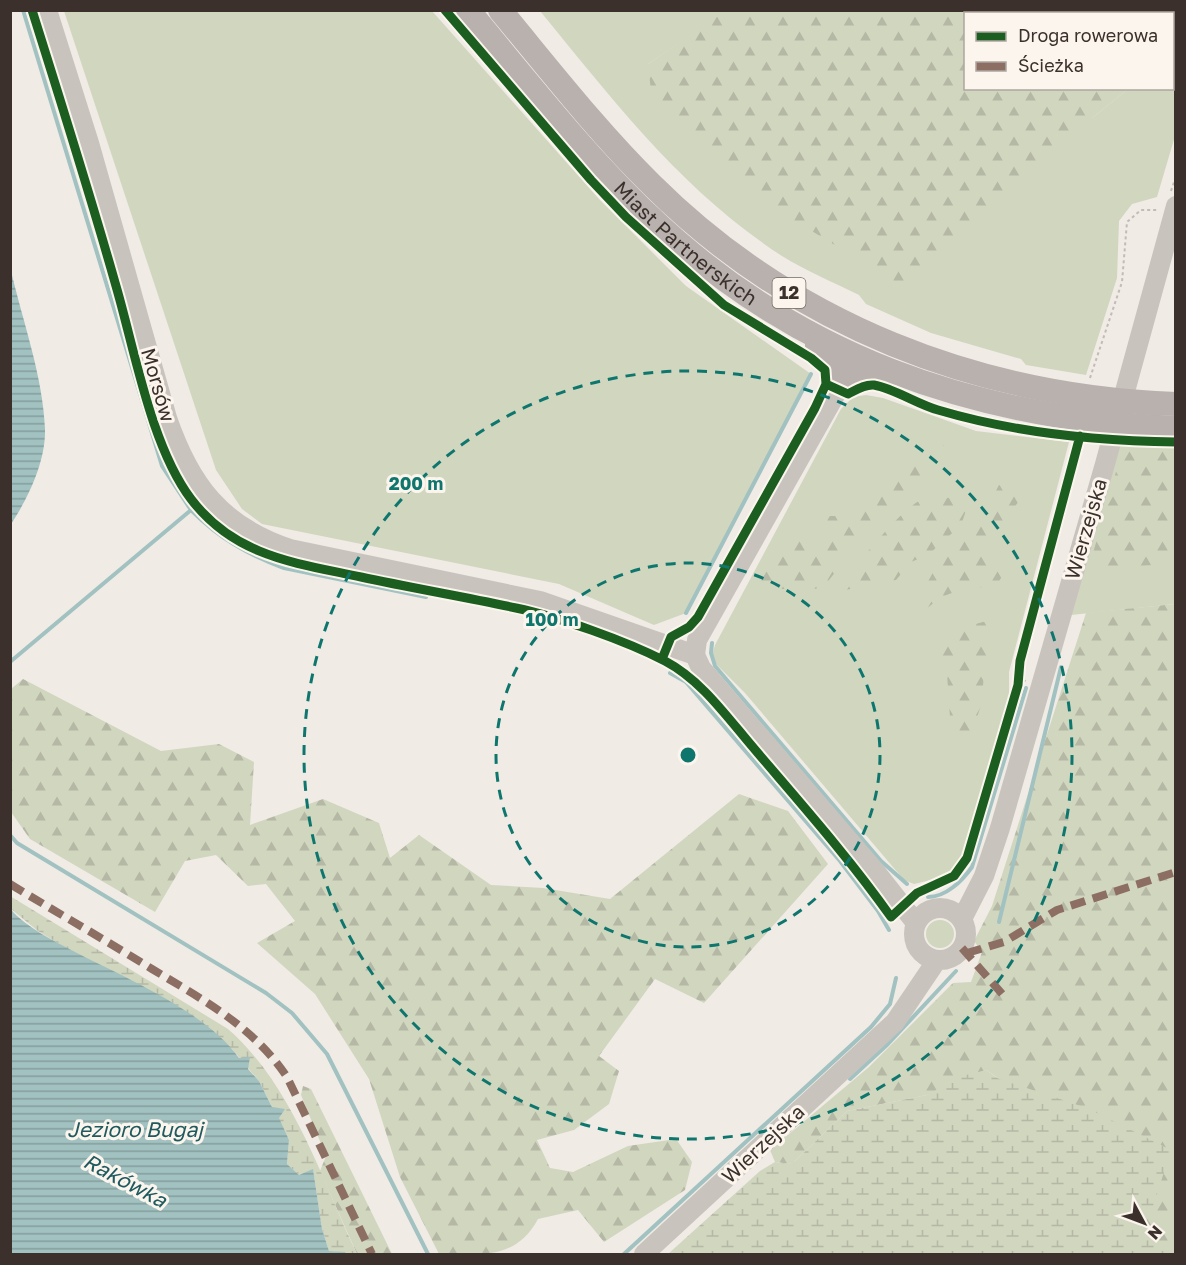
<svg xmlns="http://www.w3.org/2000/svg" width="1186" height="1265" viewBox="0 0 1186 1265" font-family="'Golos Text',sans-serif">
  <style>
    .grass { fill: #d1d6bf }
    .forest { fill: url(#forest-firs) }
    .wetland { fill: url(#wetland-marsh) }
    .water { fill: url(#water-rules) }
    .lines { fill: none; stroke-linecap: round; stroke-linejoin: round }
    .stream { stroke: #a1c2c1; stroke-width: 4 }
    .path { stroke: #c2bbb6; stroke-width: 2; stroke-dasharray: 3 3; stroke-linecap: butt }
    .minor { stroke: #c9c3be; stroke-width: 20 }
    .major { stroke: #b8b1ad; stroke-width: 24 }
    .quiet { stroke: #8d6e63; stroke-width: 8; stroke-dasharray: 15 8; stroke-linecap: butt }
    .cycleway-casing { stroke: #fbf5ee; stroke-width: 13 }
    .cycleway { stroke: #1b5e20; stroke-width: 9 }
    .ring { fill: none; stroke: #0f766e; stroke-width: 3; stroke-dasharray: 10 8 }
    .labels { text-anchor: middle; stroke-width: 6; stroke-linejoin: round; paint-order: stroke }
    .shield { fill: #fbf5ee; stroke: #756b66; stroke-width: 1.5 }
    .shield-label { font-size: 18px; font-weight: bold; fill: #3b302b }
    .street-label { font-size: 20px; fill: #3b302b; stroke: #fbf5ee }
    .water-label { font-size: 21px; font-style: italic; fill: #1f5a5e; stroke: #fbf5ee }
    .centre { fill: #0f766e; stroke: #fbf5ee; stroke-width: 3 }
    .ring-label { font-size: 18px; text-anchor: middle; font-weight: bold; fill: #0f766e; stroke: #fbf5ee; stroke-width: 6; stroke-linejoin: round; paint-order: stroke }
  </style>
  <defs>
    <pattern id="forest-firs" width="22" height="20" patternUnits="userSpaceOnUse" patternTransform="scale(1.5)"><rect width="22" height="20" fill="#d1d6bf"/><path d="M5 1l3.5 6h-7zM16 11l3.5 6h-7z" fill="#b4b8a4"/></pattern>
    <pattern id="wetland-marsh" width="20" height="14" patternUnits="userSpaceOnUse" patternTransform="scale(1.5)"><rect width="20" height="14" fill="#d1d6bf"/><path d="M1 5h8M5 5V1M11 12h8M15 12V8" fill="none" stroke="#b4b8a4"/></pattern>
    <pattern id="water-rules" width="6" height="5" patternUnits="userSpaceOnUse" patternTransform="scale(1.5)"><rect width="6" height="5" fill="#a1c2c1"/><path d="M0 2.5h6" fill="none" stroke="#849e9d"/></pattern>
  </defs>
  <rect width="100%" height="100%" fill="#f0ebe5"/>
  <!-- grass -->
  <path class="grass" d="M64,11H432L599,199L686,286L811,374L686,613L654,625L559,584L262,524L242,509L216,470Z
    M540,11H727L648,64L1092,118L1128,89L1172,88L1173,53L1175,50V136L1157,197L1132,204L1119,221L1117,278L1086,375L1026,365L1021,359L931,333L866,304L859,295C833,282 806,271 782,256C682,191 614,101 540,11Z
    M866,395L883,398L976,431L1069,442L1009,672V705L960,860L947,876L914,884L904,880L745,693L711,659L715,645L841,409L853,397Z
    M1120,444L1175,445V604L1071,615Z
    M926 934a14 14 0 1 1 28 0a14 14 0 1 1-28 0Z"/>
  <!-- forest -->
  <path class="forest" d="M727,10L1175,11V50L1173,53L1172,14H966V88L1128,89L1092,118L904,287L754,196L651,91L648,64Z
    M943,445L958,457C905,493 865,535 825,585L815,589H755L770,565L798,533L825,549L838,534L825,527L824,516H840L848,523L897,482L896,468L910,458L926,464L934,463Z
    M1123,447H1175V563L1088,571Z
    M999,485L1014,487L1019,501L983,549L1005,558L1006,570L996,586C959,589 944,590 917,618L912,611L943,554L986,510Z
    M933,497L970,499L961,525L928,555L911,562L896,580L840,591C850,570 899,512 919,501C923,499 929,498 933,497Z
    M1175,604V1254H813L998,1078L986,1070L927,1095L847,1111L792,1164L775,1162L770,1150L869,1067L953,983L971,982L982,952L974,941L992,906L1086,613Z
    M994,619L984,670L982,702L967,748H958L951,732L947,673L937,665L934,651L946,632Z
    M23,679L161,751L219,744L254,762L250,825L323,799L379,823L390,858L419,835L491,885L543,888L610,899L739,794L788,811L828,864L704,1003L655,979L599,1056L619,1071L609,1104L574,1130L537,1140L550,1168L573,1172L628,1146L676,1139L692,1162L685,1190L604,1242L578,1210L538,1219C516,1260 480,1255 439,1254L400,1177L369,1079L315,994L257,943L295,921L266,884L248,886L216,855L185,861L155,912L30,839L11,812V689Z
    M303,1086L311,1089L392,1254H357L320,1171L326,1156L301,1095Z"/>
  <!-- wetland -->
  <path class="wetland" d="M10,896L228,1029C293,1086 321,1178 357,1254L329,1251L322,1229L313,1170L299,1175L287,1164L289,1140L259,1081L232,1049L38,931L11,909Z
    M986,1070L999,1079L1087,1108L1171,1150L1146,1229L1175,1254H668L760,1171L775,1162L792,1164L847,1111L927,1095L962,1076Z"/>
  <!-- water -->
  <path class="water" d="M11,271C23,322 43,377 45,429C46,461 28,499 11,524Z
    M10,909C27,928 53,940 75,952C124,977 208,1013 239,1058L250,1057L248,1069L259,1081L272,1107L285,1109L279,1118L289,1140L287,1164L299,1175L313,1169L322,1229L329,1251L346,1252L344,1254H11Z"/>
  <g class="lines">
    <!-- stream -->
    <path class="stream" d="M191,510C219,538 248,555 284,568L426,597
      M686,613L811,374
      M712,643L711,653L715,666L881,861L907,884
      M10,662L191,510L162,466L23,10
      M670,673L686,682L840,861L878,911L889,930
      M10,835L17,843L266,993L292,1013L327,1054L428,1254
      M928,897C946,897 962,881 972,867L1026,688
      M999,922L1061,667
      M850,1079L888,1044L956,971
      M624,1254L871,1027L890,1004L896,978"/>
    <!-- path -->
    <path class="path" d="M1171,191L1176,176
      M1090,378L1122,282L1127,222L1141,210H1158
      M1018,685L1026,680"/>
    <!-- minor -->
    <path class="minor" d="M47,10L89,143L167,418C190,485 221,526 290,549L540,601L695,655
      M843,381L697,640L695,655L701,668L875,871L916,923
      M914 934a26 26 0 1 1 52 0a26 26 0 1 1-52 0Z
      M962,919L984,876L1000,828L1105,464L1176,206
      M644,1254L895,1022L937,960"/>
    <!-- major -->
    <g class="major">
      <path id="s1" d="M468,10C526,80 583,153 648,215C796,357 974,418 1176,428"/>
      <path d="M500,10C549,69 597,131 652,185C793,325 979,397 1176,404"/>
      <path d="M817,345L838,363L843,381L863,373L888,375"/>
    </g>
    <!-- quiet -->
    <path class="quiet" d="M10,884C58,913 105,940 152,969C202,999 254,1027 287,1077L372,1254
      M962,948L1003,995
      M967,953L1004,942L1057,910L1176,872"/>
    <!-- cycleway casing -->
    <g class="cycleway-casing">
      <path id="cycleway" d="M32,10C61,102 90,194 116,286C135,351 151,446 191,499C235,557 296,563 361,577C412,588 465,597 516,608C559,617 626,641 665,661C703,681 729,720 757,752C803,806 850,859 891,917L917,893L954,876L967,858L1018,685L1020,661L1080,436
        M445,10L591,180L626,217L724,305L811,358L825,370L826,384L815,408L698,617L689,627L671,637L662,659
        M826,384L848,394C856,390 865,384 874,385C895,389 917,404 938,410C1012,432 1099,441 1176,442"/>
    </g>
    <!-- cycleway -->
    <use href="#cycleway" class="cycleway"/>
  </g>
  <!-- distance rings -->
  <g class="ring">
    <circle cx="688" cy="755" r="192"/>
    <circle cx="688" cy="755" r="384"/>
  </g>
  <g class="labels">
    <!-- shield labels -->
    <rect class="shield" x="772.5" y="278" width="33" height="30" rx="4.5"/>
    <g class="shield-label">
      <text x="789" y="299">12</text>
    </g>
    <!-- street labels -->
    <g class="street-label">
      <text dy="7" stroke="none"><textPath href="#s1" startOffset="320">Miast Partnerskich</textPath></text>
      <text transform="translate(158 385) rotate(74)" y="7">Morsów</text>
      <text transform="translate(1086 529) rotate(-74)" y="7">Wierzejska</text>
      <text transform="translate(763 1144) rotate(-43)" y="7">Wierzejska</text>
    </g>
    <!-- water labels -->
    <g class="water-label">
      <text x="135" y="1137">Jezioro Bugaj</text>
      <text transform="translate(125 1181) rotate(28)" y="7">Rakówka</text>
    </g>
  </g>
  <circle cx="688" cy="755" r="9" class="centre"/>
  <g class="ring-label">
    <text x="416" y="490">200 m</text>
    <text x="552" y="626">100 m</text>
  </g>
  <!-- border -->
  <rect width="1186" height="1265" fill="none" stroke="#3b302b" stroke-width="24"/>
  <!-- legend -->
  <rect x="964" y="12" width="210" height="78" fill="#fbf5ee" stroke="#aea6a0" stroke-width="1.5"/>
  <rect x="976" y="32" width="30" height="9" fill="#1b5e20" stroke="#aea6a0" stroke-width="1.5"/>
  <text x="1018" y="42" font-size="18" fill="#3b302b">Droga rowerowa</text>
  <rect x="976" y="62" width="30" height="9" fill="#8d6e63" stroke="#aea6a0" stroke-width="1.5"/>
  <text x="1018" y="72" font-size="18" fill="#3b302b">Ścieżka</text>
  <!-- north arrow -->
  <g transform="translate(1144 1223) rotate(131)" stroke="#fbf5ee" stroke-width="4.5" paint-order="stroke">
  <path d="M0-4.5L10 22L0 15L-10 22Z" fill="#3b302b"/>
  <text y="-9" font-size="16" font-weight="bold" text-anchor="middle" fill="#3b302b">N</text>
  </g>
</svg>
